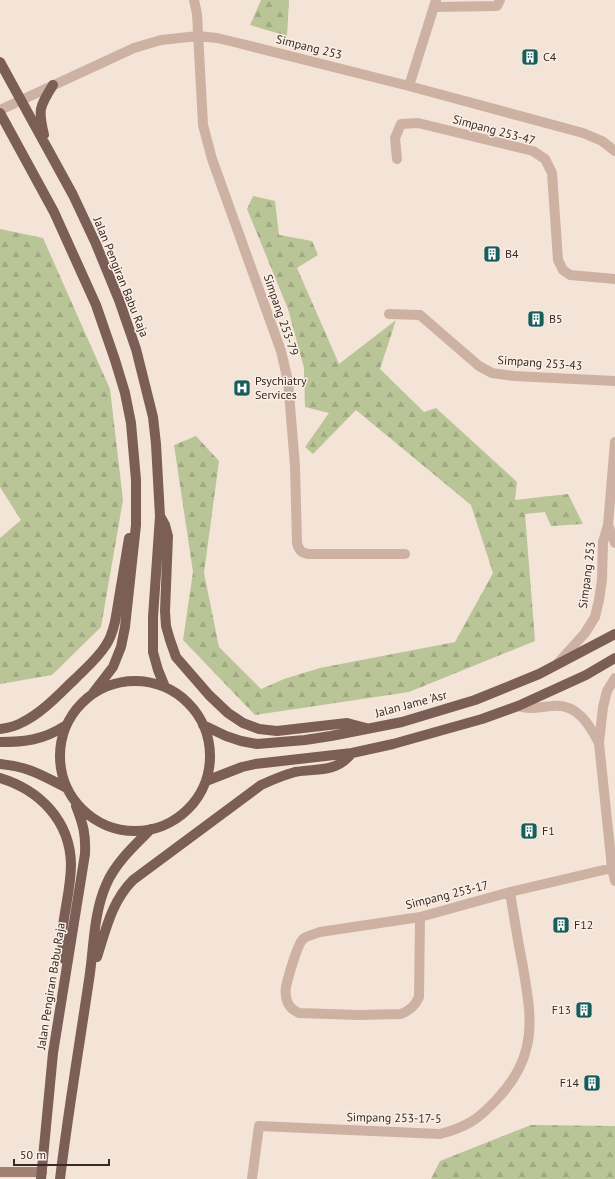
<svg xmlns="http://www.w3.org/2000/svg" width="615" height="1179" viewBox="0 0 615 1179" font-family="'PT Sans',sans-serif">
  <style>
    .forest { fill: url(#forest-firs) }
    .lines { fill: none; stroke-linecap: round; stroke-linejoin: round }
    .street { stroke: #cdb2a3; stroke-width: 10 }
    .secondary { stroke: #a18074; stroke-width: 10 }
    .primary { stroke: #7b5e55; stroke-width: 10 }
    .labels { text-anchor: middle; stroke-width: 3; stroke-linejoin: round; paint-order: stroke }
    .street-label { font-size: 12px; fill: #372926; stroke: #fbefe5 }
    .poi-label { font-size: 12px; fill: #372926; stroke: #fbefe5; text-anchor: start }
  </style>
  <defs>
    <pattern id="forest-firs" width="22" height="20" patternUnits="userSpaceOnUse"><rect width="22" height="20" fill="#b9c497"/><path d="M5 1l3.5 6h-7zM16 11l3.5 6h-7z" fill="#a0a882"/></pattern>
  </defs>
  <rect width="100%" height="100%" fill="#f4e4d8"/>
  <!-- forest -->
  <path class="forest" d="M261,0H289L287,36L250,25Z
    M253,196L275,201L279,235L312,241L318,255L297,268L339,364L396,320L380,369L424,412L436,408L517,482L515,500L568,494L583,524L551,526L545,512L525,514L535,641L409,692L255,715L183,640L193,572L174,445L196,436L219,461L204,573L219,647L261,689L284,679L320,668L455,642L493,573L471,505L356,410L313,454L305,447L329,413L305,407L304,368L288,309L247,209Z
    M0,229L43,238L110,389L123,500L101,627L52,675L0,684V538L21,520L0,487Z
    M531,1125L615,1126V1179H431L440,1161Z"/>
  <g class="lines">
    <!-- street -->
    <path class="street" d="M194,0L197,14L203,125L212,159L281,351L288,381L295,466L297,543C299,551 302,553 309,554H405
      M434,7L497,6L500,0
      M409,86L436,0
      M0,110L134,48L161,40L198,36L217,38L238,43L409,86L583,133L602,141L615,151
      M397,159L395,138L401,124L418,123L533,151L545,159L552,173L558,260L563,270L570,275L615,279
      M389,314L420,315L479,366L492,373L514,376L615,381
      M608,525L615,543
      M558,663L585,633L595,617L599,600L602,580L603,542L608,525L615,442
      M615,678L607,691L603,707L599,743L612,868L615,881
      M518,706C531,710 539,707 552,706C577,703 589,724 599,743
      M420,917L419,997C415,1006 410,1010 401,1014L359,1015L299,1013C295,1011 291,1009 289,1005C286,1001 285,992 286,987C288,978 297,945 303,939C308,935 315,934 320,932L420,917L510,892L612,868
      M252,1179L259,1126L440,1134C467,1127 479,1119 498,1098C511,1084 523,1065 527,1046C533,1020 527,992 523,967C518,942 514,917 510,892"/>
    <!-- secondary -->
    <path class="secondary" d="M0,1172H42"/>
    <!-- primary -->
    <path class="primary" d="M0,62L73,195L96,244L119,300L136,349L153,417L156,444L160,516L153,617V652L158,670L165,687
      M0,113L54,212L96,305L115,360L125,393L131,423L136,480V525L125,627L121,647L113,667L93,693
      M44,135C38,110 39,107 53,85
      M160,516L165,525L168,536L165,611L166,626L170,640L176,657L209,695L228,713L243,723L259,729L277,731L347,723L366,728
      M60 756a75 75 0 1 1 150 0a75 75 0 1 1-150 0Z
      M203,725L226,736L241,741L257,744L305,740L331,736L402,722L475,700L539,674L615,634
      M0,729C8,728 16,726 23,722C43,712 59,694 75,679C86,668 98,658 106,645C111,638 113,630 115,622L129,538
      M0,742C25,742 43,740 65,726
      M0,764C30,767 41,775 67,788
      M0,778C40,790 70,821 71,864C71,888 64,911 62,935C62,943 63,951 64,959
      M206,781L242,767L255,764L352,753L393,744L482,719L518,706L586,675L615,658
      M97,957C106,929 112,901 133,880L261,785C272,780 283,775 295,772C318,768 336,773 352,753
      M41,1179L53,1053L85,854C86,834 83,824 76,806
      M60,1179C68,1113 79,1047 89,980C94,949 93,915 106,885C115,863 135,845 151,829"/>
  </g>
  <!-- icons -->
  <defs>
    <g id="building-square" transform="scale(0.9)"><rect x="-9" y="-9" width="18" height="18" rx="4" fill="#175d5a" stroke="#fbefe5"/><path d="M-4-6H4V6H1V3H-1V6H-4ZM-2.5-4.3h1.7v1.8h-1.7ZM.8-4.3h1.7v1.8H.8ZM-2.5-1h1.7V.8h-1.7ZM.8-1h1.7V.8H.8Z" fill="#fff"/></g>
    <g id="hospital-square" transform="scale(0.9)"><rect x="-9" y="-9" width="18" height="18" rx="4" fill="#175d5a" stroke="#fbefe5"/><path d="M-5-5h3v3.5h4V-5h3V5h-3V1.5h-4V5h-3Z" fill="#fff"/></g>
  </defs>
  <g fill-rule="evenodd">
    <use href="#building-square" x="530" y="57"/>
    <use href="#building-square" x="492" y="254"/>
    <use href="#building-square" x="536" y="319"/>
    <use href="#hospital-square" x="242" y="388"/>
    <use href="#building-square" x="529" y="831"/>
    <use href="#building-square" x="561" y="925"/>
    <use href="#building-square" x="584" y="1010"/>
    <use href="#building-square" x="592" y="1083"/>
  </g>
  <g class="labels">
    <!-- street labels -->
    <g class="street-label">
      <text transform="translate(309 47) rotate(14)" y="4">Simpang 253</text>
      <text transform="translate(494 130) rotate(15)" y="4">Simpang 253-47</text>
      <text transform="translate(121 277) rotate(68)" y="4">Jalan Pengiran Babu Raja</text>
      <text transform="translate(281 315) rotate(71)" y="4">Simpang 253-79</text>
      <text transform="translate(540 363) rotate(4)" y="4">Simpang 253-43</text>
      <text transform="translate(587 575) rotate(-83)" y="4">Simpang 253</text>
      <text transform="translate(411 704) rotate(-15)" y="4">Jalan Jame 'Asr</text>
      <text transform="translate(447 895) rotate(-14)" y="4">Simpang 253-17</text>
      <text transform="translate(51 986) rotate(-81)" y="4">Jalan Pengiran Babu Raja</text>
      <text transform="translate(394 1118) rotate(1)" y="4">Simpang 253-17-5</text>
    </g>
    <!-- poi labels -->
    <g class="poi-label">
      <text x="543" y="61">C4</text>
      <text x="505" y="258">B4</text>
      <text x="549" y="323">B5</text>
      <text x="255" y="385">Psychiatry<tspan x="255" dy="14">Services</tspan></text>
      <text x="542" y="835">F1</text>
      <text x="574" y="929">F12</text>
      <text x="571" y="1014" text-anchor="end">F13</text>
      <text x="579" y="1087" text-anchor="end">F14</text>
    </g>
  </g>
  <!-- scale -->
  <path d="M14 1159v6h95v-6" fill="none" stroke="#372926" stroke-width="2"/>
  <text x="20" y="1159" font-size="12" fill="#372926" stroke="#fbefe5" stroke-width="3" paint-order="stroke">50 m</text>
</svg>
